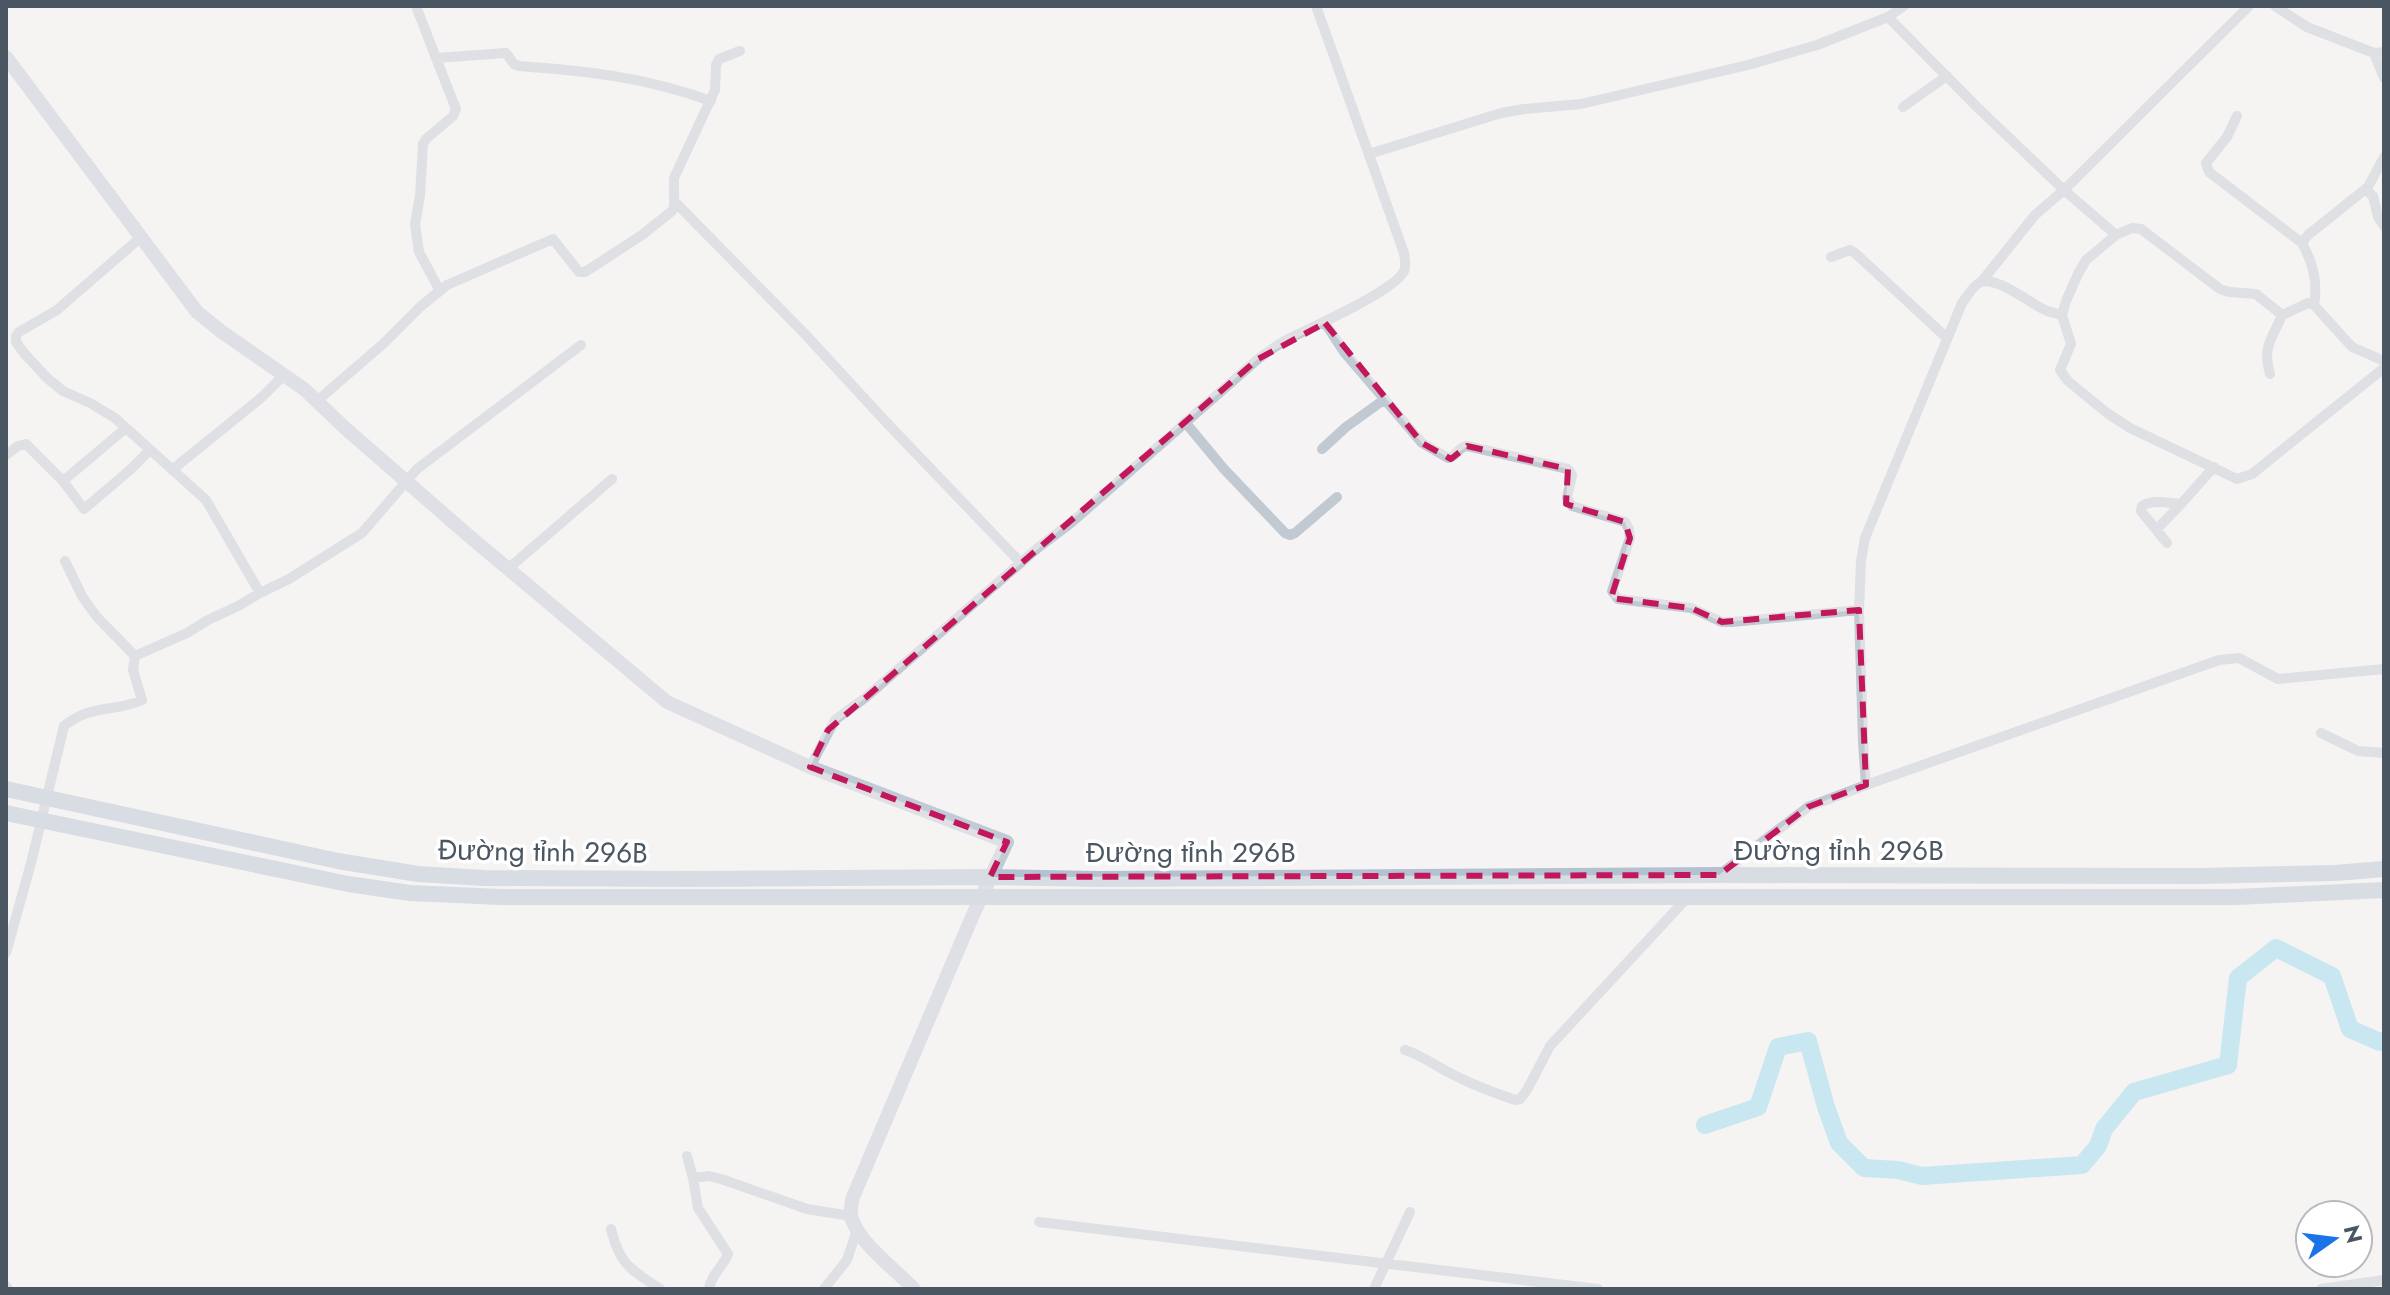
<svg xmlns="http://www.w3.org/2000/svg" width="2390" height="1295" viewBox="0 0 2390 1295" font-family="Jost,sans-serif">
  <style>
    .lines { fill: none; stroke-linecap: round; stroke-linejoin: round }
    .river { stroke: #90daee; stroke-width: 18 }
    .street { stroke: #c1cad2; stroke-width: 10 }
    .secondary { stroke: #c1cbd6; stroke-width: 14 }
    .primary { stroke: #b3c2d1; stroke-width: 16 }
    .marked { fill: none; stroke: #c2185b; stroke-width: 6; stroke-dasharray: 16 10; stroke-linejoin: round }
    .labels { text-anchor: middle; stroke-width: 7; stroke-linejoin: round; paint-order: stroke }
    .street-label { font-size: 28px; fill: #4a5661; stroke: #fff }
  </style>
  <rect width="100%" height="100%" fill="#f5f3f3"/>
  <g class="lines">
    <!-- river -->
    <path class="river" d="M1705,1125L1758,1107L1778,1047L1808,1041L1826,1107L1839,1143L1864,1168L1898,1170L1922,1176L2082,1165L2098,1146L2104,1129L2134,1092L2228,1065L2238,978L2276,948L2332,976L2350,1029L2380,1042L2384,1041"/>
    <!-- street -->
    <path class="street" d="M416,6L436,58L506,53L514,64L519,66C587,71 645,77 711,101
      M2275,6L2307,27L2374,53L2384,52
      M1888,17L1904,6
      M2374,53L2384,78
      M436,58L456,109L453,116L426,139L423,144L420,196L415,224L419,252L440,291
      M1903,107L1947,76
      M2237,116L2227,137L2206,163L2209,172L2302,243
      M1369,154L1501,113L1524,109L1581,104L1748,65L1817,45L1888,17L1977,107L2064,190L2116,235L2132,228L2141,229L2220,289L2229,292L2256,294L2282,315L2308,303L2314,305L2352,347L2384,361
      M2365,189L2373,196L2378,217L2384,226
      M675,202L804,333L886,422L1021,563
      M2116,235L2086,260L2078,274L2066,301L2062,315L2071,344L2060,370L2068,381L2107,413L2130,428L2237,479L2252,474L2384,368
      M140,238L57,310L19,332L16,336V342L24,353L47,378L63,391L90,403L115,418L206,500L260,593L289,579L362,533L417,469L581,345
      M1831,257L1850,250L1855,253L1947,338
      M1982,281L2035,215L2064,190L2249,6
      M2314,305C2318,281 2313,264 2302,243L2308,235L2368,187L2384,157
      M1325,323L1344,352L1422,443L1448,458C1457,457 1457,447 1467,446L1568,469L1572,475L1567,498L1572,506L1625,522L1629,529L1630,538L1612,591L1618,599L1691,608L1722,622H1732L1859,610L1861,561L1865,538L1962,303C1967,297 1972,287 1979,283C1994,274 2028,302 2043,309C2049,312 2055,313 2062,315
      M2270,374C2262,346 2272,340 2282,315
      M317,401L383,344L420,307L447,285L553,239L579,272H585L642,235L672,211L674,207V178L715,90L716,65L719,59L740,51
      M1185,422L1224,469L1285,533L1290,535L1295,533L1337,497
      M1322,449L1346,427L1385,399
      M6,455L18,446L26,444L63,481L126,428
      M172,470L262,397L284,375
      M63,481L84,509L130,470L150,450
      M2156,530L2181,504L2214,467
      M2167,543L2141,511L2142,506C2153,499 2168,503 2181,504
      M65,561L82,596L96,616L135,656L187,633L208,620L238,606L260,593
      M509,568L612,479
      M2321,733L2358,751L2384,753
      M810,767L835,720L865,698L1039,547L1071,523L1258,359C1269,351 1278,344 1290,338C1311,328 1396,290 1404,271C1406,266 1405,258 1404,253L1316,6
      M1866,785L2219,660L2239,658L2278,679L2384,669
      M1719,875L1808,807L1866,785L1863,742L1859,610
      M6,953L31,863L64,726C93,703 114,713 142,700L133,670L135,656
      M1405,1050C1424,1056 1438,1068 1456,1076C1475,1086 1495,1093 1515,1100L1520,1099L1527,1090L1550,1046L1687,898
      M687,1156L693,1178L698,1208L728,1254C723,1267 710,1276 709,1289
      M693,1178L709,1176L721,1179L807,1209L851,1216
      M1039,1222L1598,1289
      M611,1229C620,1265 630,1269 660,1289
      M6,1286L8,1289
      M824,1289L847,1260L857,1230
      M1374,1289L1410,1212
      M2321,1289L2384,1280"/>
    <!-- secondary -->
    <path class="secondary" d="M6,57L197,312L222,332L304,389L345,428L469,536L667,702L810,767L1007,842L972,917L853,1197C851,1205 849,1214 853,1222C863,1246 896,1270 914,1289"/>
    <!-- primary -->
    <path class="primary" d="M6,789L338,861L418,874L484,878L687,879L990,877L1099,879L1719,875L2200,876L2335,873L2384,869
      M6,813L348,884L410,893L501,897H2236L2384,890"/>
  </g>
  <!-- marked area -->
  <path d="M0 0H2390V1295H0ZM1325,323L1422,443L1451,459L1467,446L1568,469L1566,504L1625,522L1630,538L1611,598L1691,608L1722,622L1859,610L1866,785L1808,807L1719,875L990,877L1007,842L810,767L828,730L1258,359Z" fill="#f5f3f3" fill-opacity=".55" fill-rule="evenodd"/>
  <path class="marked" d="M1325,323L1422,443L1451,459L1467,446L1568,469L1566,504L1625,522L1630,538L1611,598L1691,608L1722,622L1859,610L1866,785L1808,807L1719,875L990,877L1007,842L810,767L828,730L1258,359Z"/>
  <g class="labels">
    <!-- street labels -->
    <g class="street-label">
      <text x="1839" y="860">Đường tỉnh 296B</text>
      <text transform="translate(543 851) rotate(1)" y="10">Đường tỉnh 296B</text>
      <text x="1191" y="862">Đường tỉnh 296B</text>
    </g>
  </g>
  <!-- border -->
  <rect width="2390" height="1295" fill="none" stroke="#4a5661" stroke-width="16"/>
  <!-- north arrow -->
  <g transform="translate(2334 1239) rotate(76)"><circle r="38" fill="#ffffff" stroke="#b7bbc0" stroke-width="2"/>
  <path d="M0-6L14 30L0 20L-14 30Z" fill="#1a73e8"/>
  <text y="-12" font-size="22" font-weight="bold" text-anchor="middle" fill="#4a5661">N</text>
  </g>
</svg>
